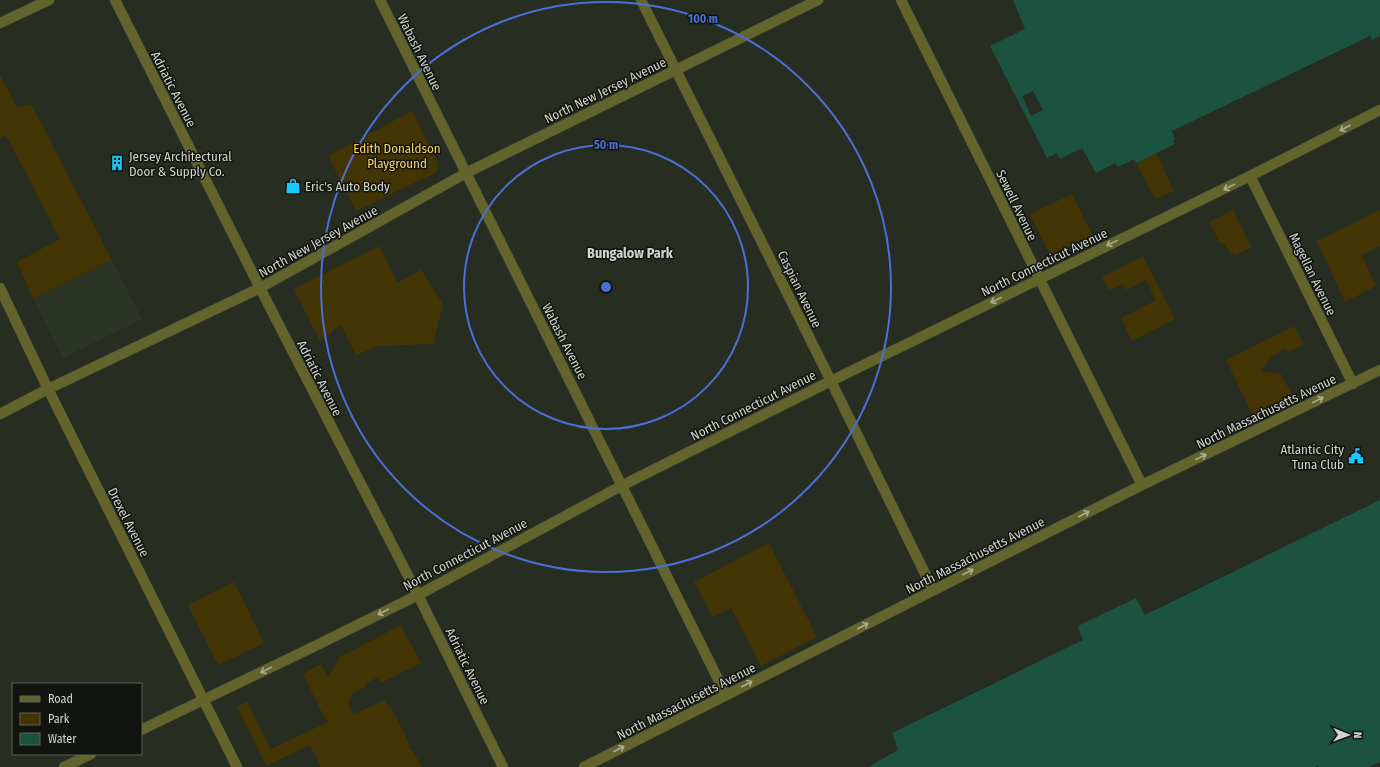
<svg xmlns="http://www.w3.org/2000/svg" width="1380" height="767" viewBox="0 0 1380 767" font-family="'Fira Sans Condensed',sans-serif">
  <style>
    .built { fill: #2c3523 }
    .green { fill: #433404 }
    .water { fill: #1b5340 }
    .pier { fill: #272d21 }
    .lines { fill: none; stroke-linecap: round; stroke-linejoin: round }
    .minor-casing { stroke: #42483d; stroke-width: 11 }
    .minor { stroke: #63642c; stroke-width: 10 }
    .oneway { stroke: #abad95 }
    .ring { fill: none; stroke: #4a70d6; stroke-width: 2 }
    .labels { text-anchor: middle; stroke-width: 3; stroke-linejoin: round; paint-order: stroke }
    .street-label { font-size: 13px; fill: #d2d5ce; stroke: #12140f }
    .park-label { font-size: 13px; fill: #fbd25d; stroke: #12140f }
    .poi-label { font-size: 13px; fill: #d2d5ce; stroke: #12140f; text-anchor: start }
    .neighbourhood-label { font-size: 14px; font-weight: bold; fill: #d2d5ce; stroke: #12140f }
    .centre { fill: #4a70d6; stroke: #12140f; stroke-width: 2 }
    .ring-label { font-size: 12px; text-anchor: middle; font-weight: bold; fill: #4a70d6; stroke: #12140f; stroke-width: 3; stroke-linejoin: round; paint-order: stroke }
  </style>
  <rect width="100%" height="100%" fill="#272d21"/>
  <!-- built -->
  <path class="built" d="M112,260L142,319L63,358L33,298Z"/>
  <!-- green -->
  <path class="green" d="M0,75L17,108L31,104L112,260L33,298L17,262L60,239L6,135L0,138Z
    M412,111L437,161V170L435,173L356,211L328,156Z
    M1156,153L1174,191L1155,199L1136,163Z
    M1072,194L1092,235L1050,255L1030,214Z
    M1233,210L1251,247L1236,255L1230,253L1224,243H1220L1209,222Z
    M1380,210V246L1362,255L1376,286L1345,302L1317,241Z
    M380,246L397,283L421,270L443,304L433,344L379,346L356,355L341,325L320,341L294,289Z
    M1143,256L1175,319L1132,341L1121,318L1156,300L1146,280L1126,290L1123,284L1109,290L1102,277Z
    M1294,326L1304,344L1288,352L1286,349L1272,356L1260,371L1281,374L1293,397L1254,418L1226,360Z
    M769,543L817,637L761,666L731,608L713,617L694,582Z
    M234,582L264,643L218,665L188,605Z
    M401,625L421,663L381,683L378,677L365,684L366,687L353,693L348,703L354,714L385,700L389,707H391L409,743V749L413,751L422,767H321L310,745L266,766L237,707L248,701L250,708L271,749L328,722L324,717L303,674L321,664L328,677L340,657Z"/>
  <!-- water -->
  <path class="water" d="M1013,0H1380V36L1372,40L1370,36L1172,131L1175,139L1173,140L1175,144L1136,163L1134,159L1118,167L1115,163L1096,173L1082,148L1060,159L1057,153L1047,158L990,46L1025,29Z
    M1380,500V762L1368,767H1319L1317,765L1315,767H868L898,750L892,733L1083,640L1078,626L1136,598L1145,615Z"/>
  <!-- pier -->
  <path class="pier" d="M1033,91L1043,110L1031,116L1022,96Z"/>
  <g class="lines">
    <!-- minor casing -->
    <g class="minor-casing">
      <path id="minor" d="M115,0L260,288L418,595L503,767
        M380,0L726,695
        M641,0L831,381L933,590
        M901,0L1142,485
        M0,23L49,0
        M1250,176L1353,384
        M0,288L48,389L237,767
        M0,414L48,389L260,288L466,173L818,0
        M141,730L313,647L418,595L623,485L831,381L1250,176L1380,110
        M64,767L91,754
        M584,767L1142,485L1380,370"/>
    </g>
    <!-- minor -->
    <use href="#minor" class="minor"/>
  </g>
  <!-- one-way arrows -->
  <defs><path id="oneway-shaft" d="M-6 0H5M1.5-3L5.5 0L1.5 3" fill="none" stroke-width="1.6" stroke-linecap="round" stroke-linejoin="round"/></defs>
  <g class="oneway">
    <use href="#oneway-shaft" transform="translate(1345 128) rotate(153)"/>
    <use href="#oneway-shaft" transform="translate(1229 187) rotate(154)"/>
    <use href="#oneway-shaft" transform="translate(1112 243) rotate(154)"/>
    <use href="#oneway-shaft" transform="translate(996 300) rotate(154)"/>
    <use href="#oneway-shaft" transform="translate(1318 400) rotate(-26)"/>
    <use href="#oneway-shaft" transform="translate(1201 457) rotate(-26)"/>
    <use href="#oneway-shaft" transform="translate(1084 514) rotate(-27)"/>
    <use href="#oneway-shaft" transform="translate(968 572) rotate(-27)"/>
    <use href="#oneway-shaft" transform="translate(383 612) rotate(153)"/>
    <use href="#oneway-shaft" transform="translate(863 626) rotate(-27)"/>
    <use href="#oneway-shaft" transform="translate(266 670) rotate(154)"/>
    <use href="#oneway-shaft" transform="translate(747 684) rotate(-27)"/>
    <use href="#oneway-shaft" transform="translate(619 749) rotate(-27)"/>
  </g>
  <!-- distance rings -->
  <g class="ring">
    <circle cx="606" cy="287" r="142"/>
    <circle cx="606" cy="287" r="285"/>
  </g>
  <!-- icons -->
  <defs>
    <g id="building-bare" transform="scale(1.2)"><path d="M-4-6H4V6H1V3H-1V6H-4ZM-2.5-4.3h1.7v1.8h-1.7ZM.8-4.3h1.7v1.8H.8ZM-2.5-1h1.7V.8h-1.7ZM.8-1h1.7V.8H.8Z" fill="#17cafb" stroke="#12140f" stroke-width="2.5" paint-order="stroke"/></g>
    <g id="shop-bare" transform="scale(1.2)"><path d="M-5-2.5h2.3a2.7 3.5 0 0 1 5.4 0H5L5.5 6h-11ZM-1.5-2.5h3a1.5 2.3 0 0 0-3 0Z" fill="#17cafb" stroke="#12140f" stroke-width="2.5" paint-order="stroke"/></g>
    <g id="civic-bare" transform="scale(1.2)"><path d="M-.6-6.5H3V-4.5H.6V-3L4-1V1h2V6H-6V1h2V-1L-.6-3ZM-1.2 2.5V6h2.4V2.5Z" fill="#17cafb" stroke="#12140f" stroke-width="2.5" paint-order="stroke"/></g>
  </defs>
  <g fill-rule="evenodd">
    <use href="#building-bare" x="117" y="163"/>
    <use href="#shop-bare" x="293" y="186"/>
    <use href="#civic-bare" x="1356" y="456"/>
  </g>
  <g class="labels">
    <!-- street labels -->
    <g class="street-label">
      <text transform="translate(420 52) rotate(64)" y="5">Wabash Avenue</text>
      <text transform="translate(174 89) rotate(63)" y="5">Adriatic Avenue</text>
      <text transform="translate(605 90) rotate(-26)" y="5">North New Jersey Avenue</text>
      <text transform="translate(1017 205) rotate(64)" y="5">Sewell Avenue</text>
      <text transform="translate(318 241) rotate(-29)" y="5">North New Jersey Avenue</text>
      <text transform="translate(1044 262) rotate(-26)" y="5">North Connecticut Avenue</text>
      <text transform="translate(1313 274) rotate(64)" y="5">Magellan Avenue</text>
      <text transform="translate(800 289) rotate(64)" y="5">Caspian Avenue</text>
      <text transform="translate(565 341) rotate(63)" y="5">Wabash Avenue</text>
      <text transform="translate(320 378) rotate(63)" y="5">Adriatic Avenue</text>
      <text transform="translate(753 405) rotate(-27)" y="5">North Connecticut Avenue</text>
      <text transform="translate(1266 411) rotate(-26)" y="5">North Massachusetts Avenue</text>
      <text transform="translate(129 522) rotate(63)" y="5">Drexel Avenue</text>
      <text transform="translate(465 554) rotate(-28)" y="5">North Connecticut Avenue</text>
      <text transform="translate(975 555) rotate(-27)" y="5">North Massachusetts Avenue</text>
      <text transform="translate(468 666) rotate(64)" y="5">Adriatic Avenue</text>
      <text transform="translate(686 701) rotate(-27)" y="5">North Massachusetts Avenue</text>
    </g>
    <!-- park labels -->
    <g class="park-label">
      <text x="397" y="153">Edith Donaldson<tspan x="397" dy="15">Playground</tspan></text>
    </g>
    <!-- poi labels -->
    <g class="poi-label">
      <text x="129" y="161">Jersey Architectural<tspan x="129" dy="15">Door &amp; Supply Co.</tspan></text>
      <text x="305" y="191">Eric's Auto Body</text>
      <text x="1344" y="454" text-anchor="end">Atlantic City<tspan x="1344" dy="15">Tuna Club</tspan></text>
    </g>
    <!-- neighbourhood labels -->
    <g class="neighbourhood-label">
      <text x="630" y="258">Bungalow Park</text>
    </g>
  </g>
  <circle cx="606" cy="287" r="6" class="centre"/>
  <g class="ring-label">
    <text x="703" y="23">100 m</text>
    <text x="606" y="149">50 m</text>
  </g>
  <!-- legend -->
  <rect x="12" y="683" width="130" height="72" fill="#12140f" stroke="#5f615b"/>
  <rect x="20" y="696" width="20" height="6" fill="#63642c" stroke="#5f615b"/>
  <text x="48" y="703" font-size="12" fill="#d2d5ce">Road</text>
  <rect x="20" y="713" width="20" height="12" fill="#433404" stroke="#5f615b"/>
  <text x="48" y="723" font-size="12" fill="#d2d5ce">Park</text>
  <rect x="20" y="733" width="20" height="12" fill="#1b5340" stroke="#5f615b"/>
  <text x="48" y="743" font-size="12" fill="#d2d5ce">Water</text>
  <!-- north arrow -->
  <g transform="translate(1348 735) rotate(91)" stroke="#12140f" stroke-width="3" paint-order="stroke">
  <path d="M0-3L7 15L0 10L-7 15Z" fill="#d2d5ce"/>
  <text y="-6" font-size="11" font-weight="bold" text-anchor="middle" fill="#d2d5ce">N</text>
  </g>
</svg>
